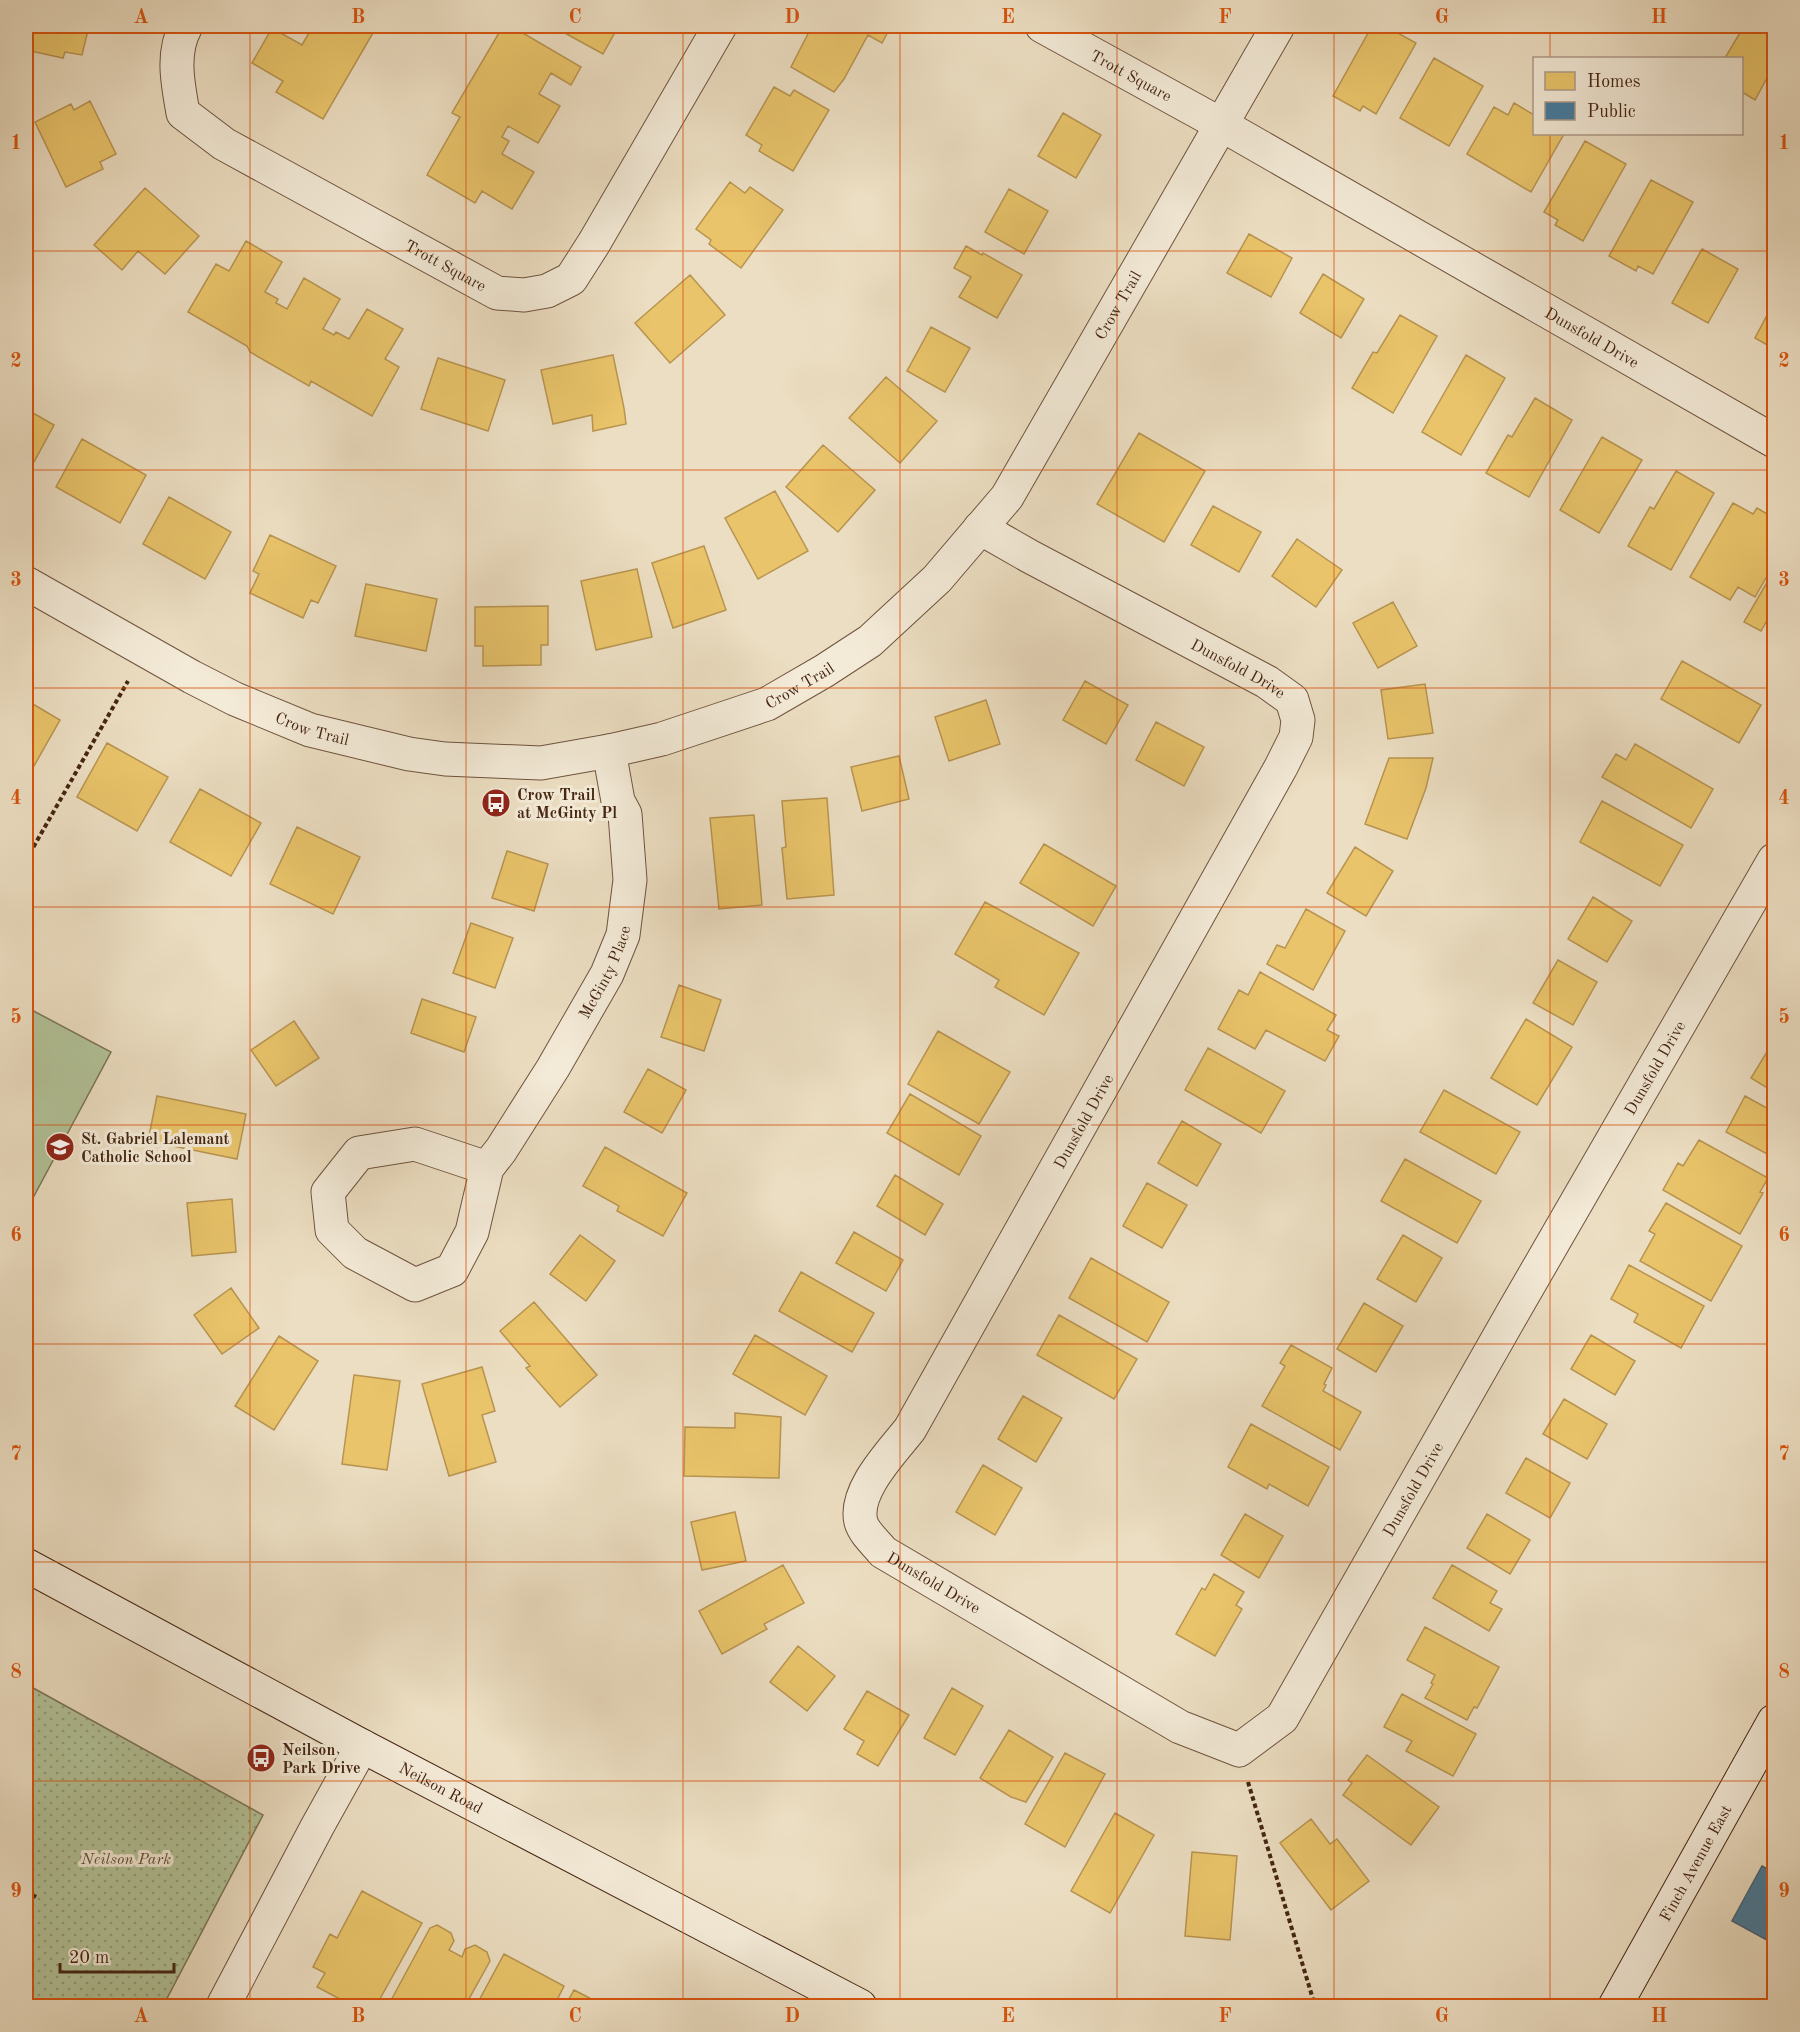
<svg xmlns="http://www.w3.org/2000/svg" width="1800" height="2032" viewBox="0 0 1800 2032" font-family="'Old Standard TT',serif">
  <style>
    .park { fill: url(#park-dots); stroke: #7c7455; stroke-width: 1.5 }
    .pitch { fill: #b2c298; stroke: #7c7455; stroke-width: 1.5 }
    .homes { fill: #e9c46a; stroke: #b89450; stroke-width: 1.5 }
    .public { fill: #457b9d; stroke: #456173; stroke-width: 1.5 }
    .lines { fill: none; stroke-linecap: round; stroke-linejoin: round }
    .minor-casing { stroke: #6f533e; stroke-width: 35 }
    .tertiary-casing { stroke: #6f533e; stroke-width: 35 }
    .secondary-casing { stroke: #452512; stroke-width: 35 }
    .path { stroke: #452512; stroke-width: 4; stroke-dasharray: 4.5 3; stroke-linecap: butt }
    .minor { stroke: #f3ead7; stroke-width: 33 }
    .tertiary { stroke: #f3ead7; stroke-width: 33 }
    .secondary { stroke: #f3ead7; stroke-width: 33 }
    .grid { fill: none; stroke: #d8540d; stroke-width: 1.5; stroke-opacity: 0.55 }
    .labels { text-anchor: middle; stroke-width: 6; stroke-linejoin: round; paint-order: stroke }
    .street-label { font-size: 16px; fill: #452512; stroke: #f3ead7 }
    .poi-label { font-size: 16px; font-weight: bold; fill: #452512; stroke: #f3ead7; text-anchor: start }
    .park-label { font-size: 16px; font-style: italic; fill: #604c34; stroke: #f3ead7 }
    .neatline { fill: none; stroke: #d8540d; stroke-width: 2 }
    .grid-label { font-size: 20px; text-anchor: middle; font-weight: bold; fill: #d8540d }
  </style>
  <defs>
    <pattern id="park-dots" width="8" height="8" patternUnits="userSpaceOnUse" patternTransform="scale(1.5)"><rect width="8" height="8" fill="#b2c298"/><path d="M2 2h.1M6 6h.1" fill="none" stroke="#939d7b" stroke-width="1.8" stroke-linecap="round"/></pattern>
  </defs>
  <rect width="100%" height="100%" fill="#ecdec2"/>
  <filter id="stains"><feTurbulence type="fractalNoise" baseFrequency=".00333" numOctaves="4"/><feColorMatrix values="0 0 0 0 .2 0 0 0 0 .09 0 0 0 0 .02 0 0 0 .5 -.17"/></filter>
  <radialGradient id="worn" r=".72"><stop offset=".6" stop-color="#630" stop-opacity="0"/><stop offset="1" stop-color="#630" stop-opacity=".3"/></radialGradient>
  <!-- park -->
  <path class="park" d="M26,1684L263,1815L163,2006H26Z"/>
  <!-- pitch -->
  <path class="pitch" d="M26,1007L111,1052L26,1211Z"/>
  <!-- homes -->
  <path class="homes" d="M29,26H89L82,55L65,52L63,58L26,50Z
    M313,26H377L323,119L276,92L283,81L252,63L272,28L302,45Z
    M503,26H511L581,67L571,85L551,73L539,94L560,106L538,143L508,126L502,137L509,141L502,154L534,172L512,209L482,191L475,203L427,175L460,117L452,113L453,111Z
    M552,26H598L614,34L603,54Z
    M812,26H891L882,43L868,35L844,79L834,92L791,67Z
    M1372,26H1385L1416,43L1376,114L1363,106L1360,111L1333,96Z
    M1744,26H1774V65L1755,100L1742,92V58H1725Z
    M1434,58L1483,86L1449,146L1400,118Z
    M774,87L790,96L794,90L829,110L793,171L759,151L762,145L746,135Z
    M90,101L116,154L100,162L103,169L66,187L35,122L71,104L74,110Z
    M1514,103L1534,115V134H1564L1531,192L1467,154L1494,107L1508,115Z
    M1063,113L1101,135L1076,178L1038,156Z
    M1585,141L1626,164L1583,241L1555,225L1558,220L1544,212Z
    M1651,180L1693,202L1653,274L1638,266L1636,271L1609,256Z
    M730,182L745,193L750,187L783,210L741,268L709,244L711,240L696,229Z
    M145,188L199,236L165,274L138,251L122,270L94,245Z
    M1009,189L1048,211L1024,254L985,232Z
    M1249,234L1292,258L1271,297L1227,273Z
    M246,241L282,262L265,292L278,299L276,303L287,309L304,278L340,299L323,329L334,335L336,332L349,339L367,309L403,329L385,359L399,367L372,416L311,381L309,386L250,352L247,346L188,312L216,264L229,271Z
    M966,246L982,255L983,253L1022,275L997,318L959,297L971,277L954,268Z
    M1702,249L1738,269L1708,323L1672,303Z
    M1323,274L1364,299L1341,338L1300,313Z
    M690,275L725,315L670,363L635,323Z
    M1774,302V349L1755,338Z
    M1400,315L1437,336L1393,413L1352,388L1373,352L1377,353Z
    M931,327L970,348L945,392L907,371Z
    M613,355L624,408L626,424L593,431L592,415L553,424L541,370Z
    M1466,355L1505,378L1461,455L1422,432Z
    M438,358L505,380L488,431L421,409Z
    M886,377L937,421L900,463L849,418Z
    M1535,398L1572,420L1529,497L1486,473L1508,435L1512,437Z
    M26,409L54,425L34,462L27,459L26,461Z
    M1139,433L1205,471L1164,542L1097,504Z
    M1602,437L1642,460L1599,533L1560,510Z
    M82,439L146,475L120,523L56,487Z
    M823,445L875,490L838,532L786,487Z
    M1676,471L1714,493L1671,570L1628,546L1650,507L1654,509Z
    M775,491L808,551L758,579L725,518Z
    M169,497L231,532L205,579L143,544Z
    M1733,503L1753,514L1757,508L1774,518V564L1755,597L1738,587L1730,600L1690,577Z
    M1213,506L1261,532L1239,572L1191,545Z
    M270,535L336,566L318,603L311,600L303,618L250,593L259,574L253,571Z
    M1297,539L1342,570L1316,607L1272,576Z
    M704,546L726,610L673,628L652,563Z
    M637,569L652,637L596,650L581,581Z
    M1773,572L1774,573V621L1769,617L1761,631L1744,622Z
    M366,584L437,599L426,651L355,636Z
    M1393,602L1417,646L1378,668L1353,623Z
    M548,606V645H541V665L483,666V646H475V607Z
    M1682,661L1761,705L1739,743L1661,699Z
    M1085,681L1128,705L1106,744L1063,720Z
    M1425,684L1433,733L1388,739L1381,690Z
    M26,700L60,720L30,773L26,770Z
    M986,700L1000,744L949,761L935,717Z
    M1156,722L1204,747L1184,786L1136,760Z
    M107,743L168,777L137,831L77,797Z
    M1635,744L1713,789L1691,828L1602,777L1616,754L1626,760Z
    M899,756L909,799L862,811L851,767Z
    M1389,758H1433L1426,788L1407,839L1365,824Z
    M200,789L261,823L231,876L170,842Z
    M827,798L834,895L787,899L782,848L786,847L782,801Z
    M1602,801L1683,845L1660,886L1580,842Z
    M754,815L762,905L719,909L710,818Z
    M297,827L360,857L333,914L270,884Z
    M1044,844L1116,886L1093,926L1020,883Z
    M1355,847L1393,871L1366,916L1327,893Z
    M507,851L548,864L534,911L492,898Z
    M1593,897L1632,921L1607,962L1568,939Z
    M985,902L1079,953L1044,1015L995,987L999,980L955,954Z
    M1306,909L1345,931L1313,990L1267,964L1277,945L1285,948Z
    M471,923L513,938L495,988L453,973Z
    M1558,960L1597,982L1573,1025L1533,1003Z
    M1260,972L1336,1015L1327,1030L1339,1036L1325,1061L1266,1030L1255,1049L1218,1029L1239,990L1248,995Z
    M679,985L721,1000L704,1051L661,1037Z
    M422,999L476,1017L464,1052L411,1033Z
    M1526,1019L1572,1047L1537,1105L1491,1078Z
    M294,1021L319,1058L276,1086L251,1050Z
    M938,1031L1010,1072L979,1124L908,1084Z
    M1773,1042L1774,1043V1092L1751,1078Z
    M1208,1048L1285,1091L1261,1133L1185,1090Z
    M648,1069L686,1090L662,1133L624,1112Z
    M1444,1090L1520,1132L1496,1174L1420,1132Z
    M910,1094L981,1136L959,1175L887,1133Z
    M157,1096L246,1114L237,1159L148,1141Z
    M1745,1096L1774,1112V1145L1769,1155L1726,1132Z
    M1182,1121L1221,1144L1197,1186L1158,1163Z
    M1699,1140L1768,1178L1760,1192L1763,1193L1740,1234L1663,1190L1678,1163L1683,1166Z
    M605,1147L687,1193L663,1236L617,1211L619,1206L583,1186Z
    M1405,1159L1481,1201L1457,1243L1381,1201Z
    M895,1175L943,1204L925,1235L877,1206Z
    M1147,1183L1187,1205L1162,1248L1123,1226Z
    M232,1199L236,1252L192,1256L187,1203Z
    M1666,1203L1742,1246L1711,1301L1640,1261L1655,1234L1649,1231Z
    M854,1232L903,1260L886,1291L836,1263Z
    M580,1235L615,1261L586,1301L550,1274Z
    M1403,1235L1442,1258L1416,1302L1377,1279Z
    M1091,1258L1169,1302L1147,1342L1069,1298Z
    M1629,1265L1704,1306L1681,1348L1634,1322L1638,1314L1611,1299Z
    M801,1272L874,1313L852,1352L779,1311Z
    M231,1288L259,1328L222,1354L194,1315Z
    M534,1302L597,1375L560,1407L526,1368L530,1366L500,1331Z
    M1364,1303L1403,1326L1376,1372L1337,1349Z
    M1059,1315L1137,1359L1114,1399L1037,1355Z
    M755,1335L827,1376L805,1415L733,1374Z
    M1591,1335L1635,1361L1615,1395L1571,1369Z
    M279,1336L318,1361L274,1430L235,1406Z
    M1291,1345L1332,1368L1324,1384L1326,1385L1323,1391L1361,1412L1340,1450L1262,1406L1285,1366L1280,1363Z
    M482,1367L495,1411L482,1415L496,1462L449,1476L422,1384Z
    M354,1375L400,1381L387,1470L342,1464Z
    M1023,1396L1062,1418L1036,1462L998,1439Z
    M1564,1399L1607,1424L1587,1459L1543,1434Z
    M735,1413L781,1417L779,1478L684,1476L685,1427L735,1428Z
    M1251,1424L1329,1467L1308,1506L1269,1484L1267,1489L1228,1467Z
    M1526,1458L1570,1483L1550,1518L1506,1493Z
    M983,1465L1022,1488L995,1535L956,1512Z
    M735,1512L746,1561L702,1570L691,1522Z
    M1245,1514L1283,1536L1259,1578L1221,1555Z
    M1487,1514L1530,1540L1510,1574L1467,1548Z
    M783,1565L804,1603L764,1624L767,1629L722,1654L699,1611Z
    M1452,1565L1497,1591L1490,1603L1502,1609L1489,1631L1433,1598Z
    M1214,1574L1244,1592L1236,1605L1242,1609L1215,1656L1176,1634L1202,1588L1205,1590Z
    M1425,1627L1499,1667L1477,1708L1474,1707L1467,1720L1425,1698L1433,1684L1431,1683L1435,1675L1407,1660Z
    M798,1646L835,1676L807,1711L770,1682Z
    M952,1688L983,1706L955,1755L924,1738Z
    M867,1691L909,1715L878,1766L857,1754L864,1741L844,1729Z
    M1402,1694L1476,1734L1453,1776L1406,1751L1412,1741L1384,1727Z
    M1009,1730L1053,1757L1026,1802L1011,1797L980,1778Z
    M1065,1753L1105,1774L1065,1847L1025,1824Z
    M1367,1755L1439,1807L1411,1845L1343,1795L1352,1783L1348,1780Z
    M1115,1813L1154,1835L1110,1913L1071,1891Z
    M1311,1819L1330,1844L1337,1839L1369,1881L1331,1910L1280,1843Z
    M1192,1852L1237,1856L1230,1940L1185,1936Z
    M362,1891L422,1923L376,2006H353L317,1987L325,1973L313,1967L330,1934L337,1938Z
    M437,1925L451,1933L454,1941L449,1950L462,1957L465,1949L475,1945L487,1952L490,1961L465,2006H394L389,2004L430,1928Z
    M504,1954L564,1986L554,2006H476Z
    M574,1990L605,2006H565Z"/>
  <!-- public -->
  <path class="public" d="M1762,1866L1774,1873V1944L1732,1921Z"/>
  <g class="lines">
    <!-- minor casing -->
    <g class="minor-casing">
      <g id="minor">
        <path id="s1" d="M186,26C171,53 178,84 183,113L224,144L497,293L524,295L547,291L571,279L594,243L720,26"/>
        <path id="s2" d="M1042,26L1222,125L1774,441"/>
        <path id="s3" d="M980,528L1029,556L1267,682L1292,700L1298,720L1296,737L1281,767L910,1429C893,1451 853,1491 861,1522C864,1533 876,1543 883,1552L1180,1727L1239,1750L1282,1718L1512,1314L1774,860"/>
        <path id="s4" d="M487,1168L415,1144L359,1153L328,1192L332,1230L355,1253L415,1285L452,1270L472,1232L487,1168L501,1150L553,1068L607,974L623,935L630,880L625,814L618,801L609,751"/>
        <path d="M223,2006L317,1827L362,1746"/>
      </g>
    </g>
    <!-- tertiary casing -->
    <g class="tertiary-casing">
      <g id="tertiary">
        <path id="s5" d="M26,583L192,677L235,699L310,730L409,754L445,759L541,763L609,751L662,739L767,704L824,671L870,641L937,579L1007,497L1278,26"/>
      </g>
    </g>
    <!-- secondary casing -->
    <g class="secondary-casing">
      <g id="secondary">
        <path id="s6" d="M26,1565L362,1746L860,2006"/>
        <path id="s7" d="M1615,2006L1774,1721"/>
      </g>
    </g>
    <!-- path -->
    <path class="path" d="M26,860L128,681
      M1248,1782L1315,2006
      M26,1891L36,1897"/>
    <!-- minor -->
    <use href="#minor" class="minor"/>
    <!-- tertiary -->
    <use href="#tertiary" class="tertiary"/>
    <!-- secondary -->
    <use href="#secondary" class="secondary"/>
  </g>
  <!-- grid -->
  <path class="grid" d="M250,26V2006M466,26V2006M683,26V2006M900,26V2006M1117,26V2006M1334,26V2006M1550,26V58M1550,134V2006M26,251H1774M26,470H1774M26,688H1774M26,907H1774M26,1125H1774M26,1344H1774M26,1562H1774M26,1781H1774"/>
  <!-- icons -->
  <defs>
    <g id="bus-disc" transform="scale(1.5)"><circle r="9.5" fill="#8f2418" stroke="#f3ead7"/><path d="M-5-6H5V4H4V6H2V4H-2V6H-4V4H-5ZM-3.5-4V0h7V-4ZM-3.5 1.2v1.5H-2V1.2ZM2 1.2v1.5H3.5V1.2Z" fill="#fff"/></g>
    <g id="school-disc" transform="scale(1.5)"><circle r="9.5" fill="#8f2418" stroke="#f3ead7"/><path d="M0-5L7-2L0 1L-7-2ZM-4 1L0 2.5L4 1V4Q0 6-4 4Z" fill="#fff"/></g>
  </defs>
  <g fill-rule="evenodd">
    <use href="#bus-disc" x="496" y="803"/>
    <use href="#school-disc" x="60" y="1147"/>
    <use href="#bus-disc" x="261" y="1758"/>
  </g>
  <g class="labels">
    <!-- street labels -->
    <g class="street-label">
      <text dy="6" stroke="none"><textPath href="#s2" startOffset="102">Trott Square</textPath></text>
      <text dy="6" stroke="none"><textPath href="#s1" startOffset="393">Trott Square</textPath></text>
      <text dy="6" stroke="none"><textPath href="#s5" startOffset="1330">Crow Trail</textPath></text>
      <text dy="6" stroke="none"><textPath href="#s2" startOffset="632">Dunsfold Drive</textPath></text>
      <text dy="6" stroke="none"><textPath href="#s3" startOffset="294">Dunsfold Drive</textPath></text>
      <text dy="6" stroke="none"><textPath href="#s5" startOffset="826">Crow Trail</textPath></text>
      <text dy="6" stroke="none"><textPath href="#s5" startOffset="322">Crow Trail</textPath></text>
      <text dy="6" stroke="none"><textPath href="#s4" startOffset="699">McGinty Place</textPath></text>
      <text dy="6" stroke="none"><textPath href="#s3" startOffset="2544">Dunsfold Drive</textPath></text>
      <text transform="translate(1083 1121) rotate(-61)" y="6">Dunsfold Drive</text>
      <text dy="6" stroke="none"><textPath href="#s3" startOffset="2058">Dunsfold Drive</textPath></text>
      <text dy="6" stroke="none"><textPath href="#s3" startOffset="1392">Dunsfold Drive</textPath></text>
      <text dy="6" stroke="none"><textPath href="#s6" startOffset="471">Neilson Road</textPath></text>
      <text dy="6" stroke="none"><textPath href="#s7" startOffset="164">Finch Avenue East</textPath></text>
    </g>
    <!-- poi labels -->
    <g class="poi-label">
      <text x="517" y="800">Crow Trail<tspan x="517" dy="18">at McGinty Pl</tspan></text>
      <text x="81" y="1144">St. Gabriel Lalemant<tspan x="81" dy="18">Catholic School</tspan></text>
      <text x="282" y="1755">Neilson<tspan x="282" dy="18">Park Drive</tspan></text>
    </g>
    <!-- park labels -->
    <g class="park-label">
      <text x="126" y="1864">Neilson Park</text>
    </g>
  </g>
  <!-- margin -->
  <rect width="1800" height="2032" fill="none" stroke="#ecdec2" stroke-width="66"/>
  <!-- legend -->
  <rect x="1533" y="57" width="210" height="78" fill="#f3ead7" stroke="#ad9b88" stroke-width="1.5"/>
  <rect x="1545" y="72" width="30" height="18" fill="#e9c46a" stroke="#ad9b88" stroke-width="1.5"/>
  <text x="1587" y="87" font-size="18" fill="#452512">Homes</text>
  <rect x="1545" y="102" width="30" height="18" fill="#457b9d" stroke="#ad9b88" stroke-width="1.5"/>
  <text x="1587" y="117" font-size="18" fill="#452512">Public</text>
  <!-- scale -->
  <path d="M60 1963v9h114v-9" fill="none" stroke="#452512" stroke-width="3"/>
  <text x="69" y="1963" font-size="18" fill="#452512" stroke="#f3ead7" stroke-width="4.5" paint-order="stroke">20 m</text>
  <rect x="33" y="33" width="1734" height="1966" class="neatline"/>
  <g class="grid-label">
    <text x="141" y="23">A</text>
    <text x="358" y="23">B</text>
    <text x="575" y="23">C</text>
    <text x="792" y="23">D</text>
    <text x="1008" y="23">E</text>
    <text x="1225" y="23">F</text>
    <text x="1442" y="23">G</text>
    <text x="1659" y="23">H</text>
    <text x="16" y="149">1</text>
    <text x="1784" y="149">1</text>
    <text x="16" y="367">2</text>
    <text x="1784" y="367">2</text>
    <text x="16" y="586">3</text>
    <text x="1784" y="586">3</text>
    <text x="16" y="804">4</text>
    <text x="1784" y="804">4</text>
    <text x="16" y="1023">5</text>
    <text x="1784" y="1023">5</text>
    <text x="16" y="1241">6</text>
    <text x="1784" y="1241">6</text>
    <text x="16" y="1460">7</text>
    <text x="1784" y="1460">7</text>
    <text x="16" y="1678">8</text>
    <text x="1784" y="1678">8</text>
    <text x="16" y="1897">9</text>
    <text x="1784" y="1897">9</text>
    <text x="141" y="2022">A</text>
    <text x="358" y="2022">B</text>
    <text x="575" y="2022">C</text>
    <text x="792" y="2022">D</text>
    <text x="1008" y="2022">E</text>
    <text x="1225" y="2022">F</text>
    <text x="1442" y="2022">G</text>
    <text x="1659" y="2022">H</text>
  </g>
  <rect width="100%" height="100%" filter="url(#stains)"/>
  <rect width="100%" height="100%" fill="url(#worn)"/>
</svg>
